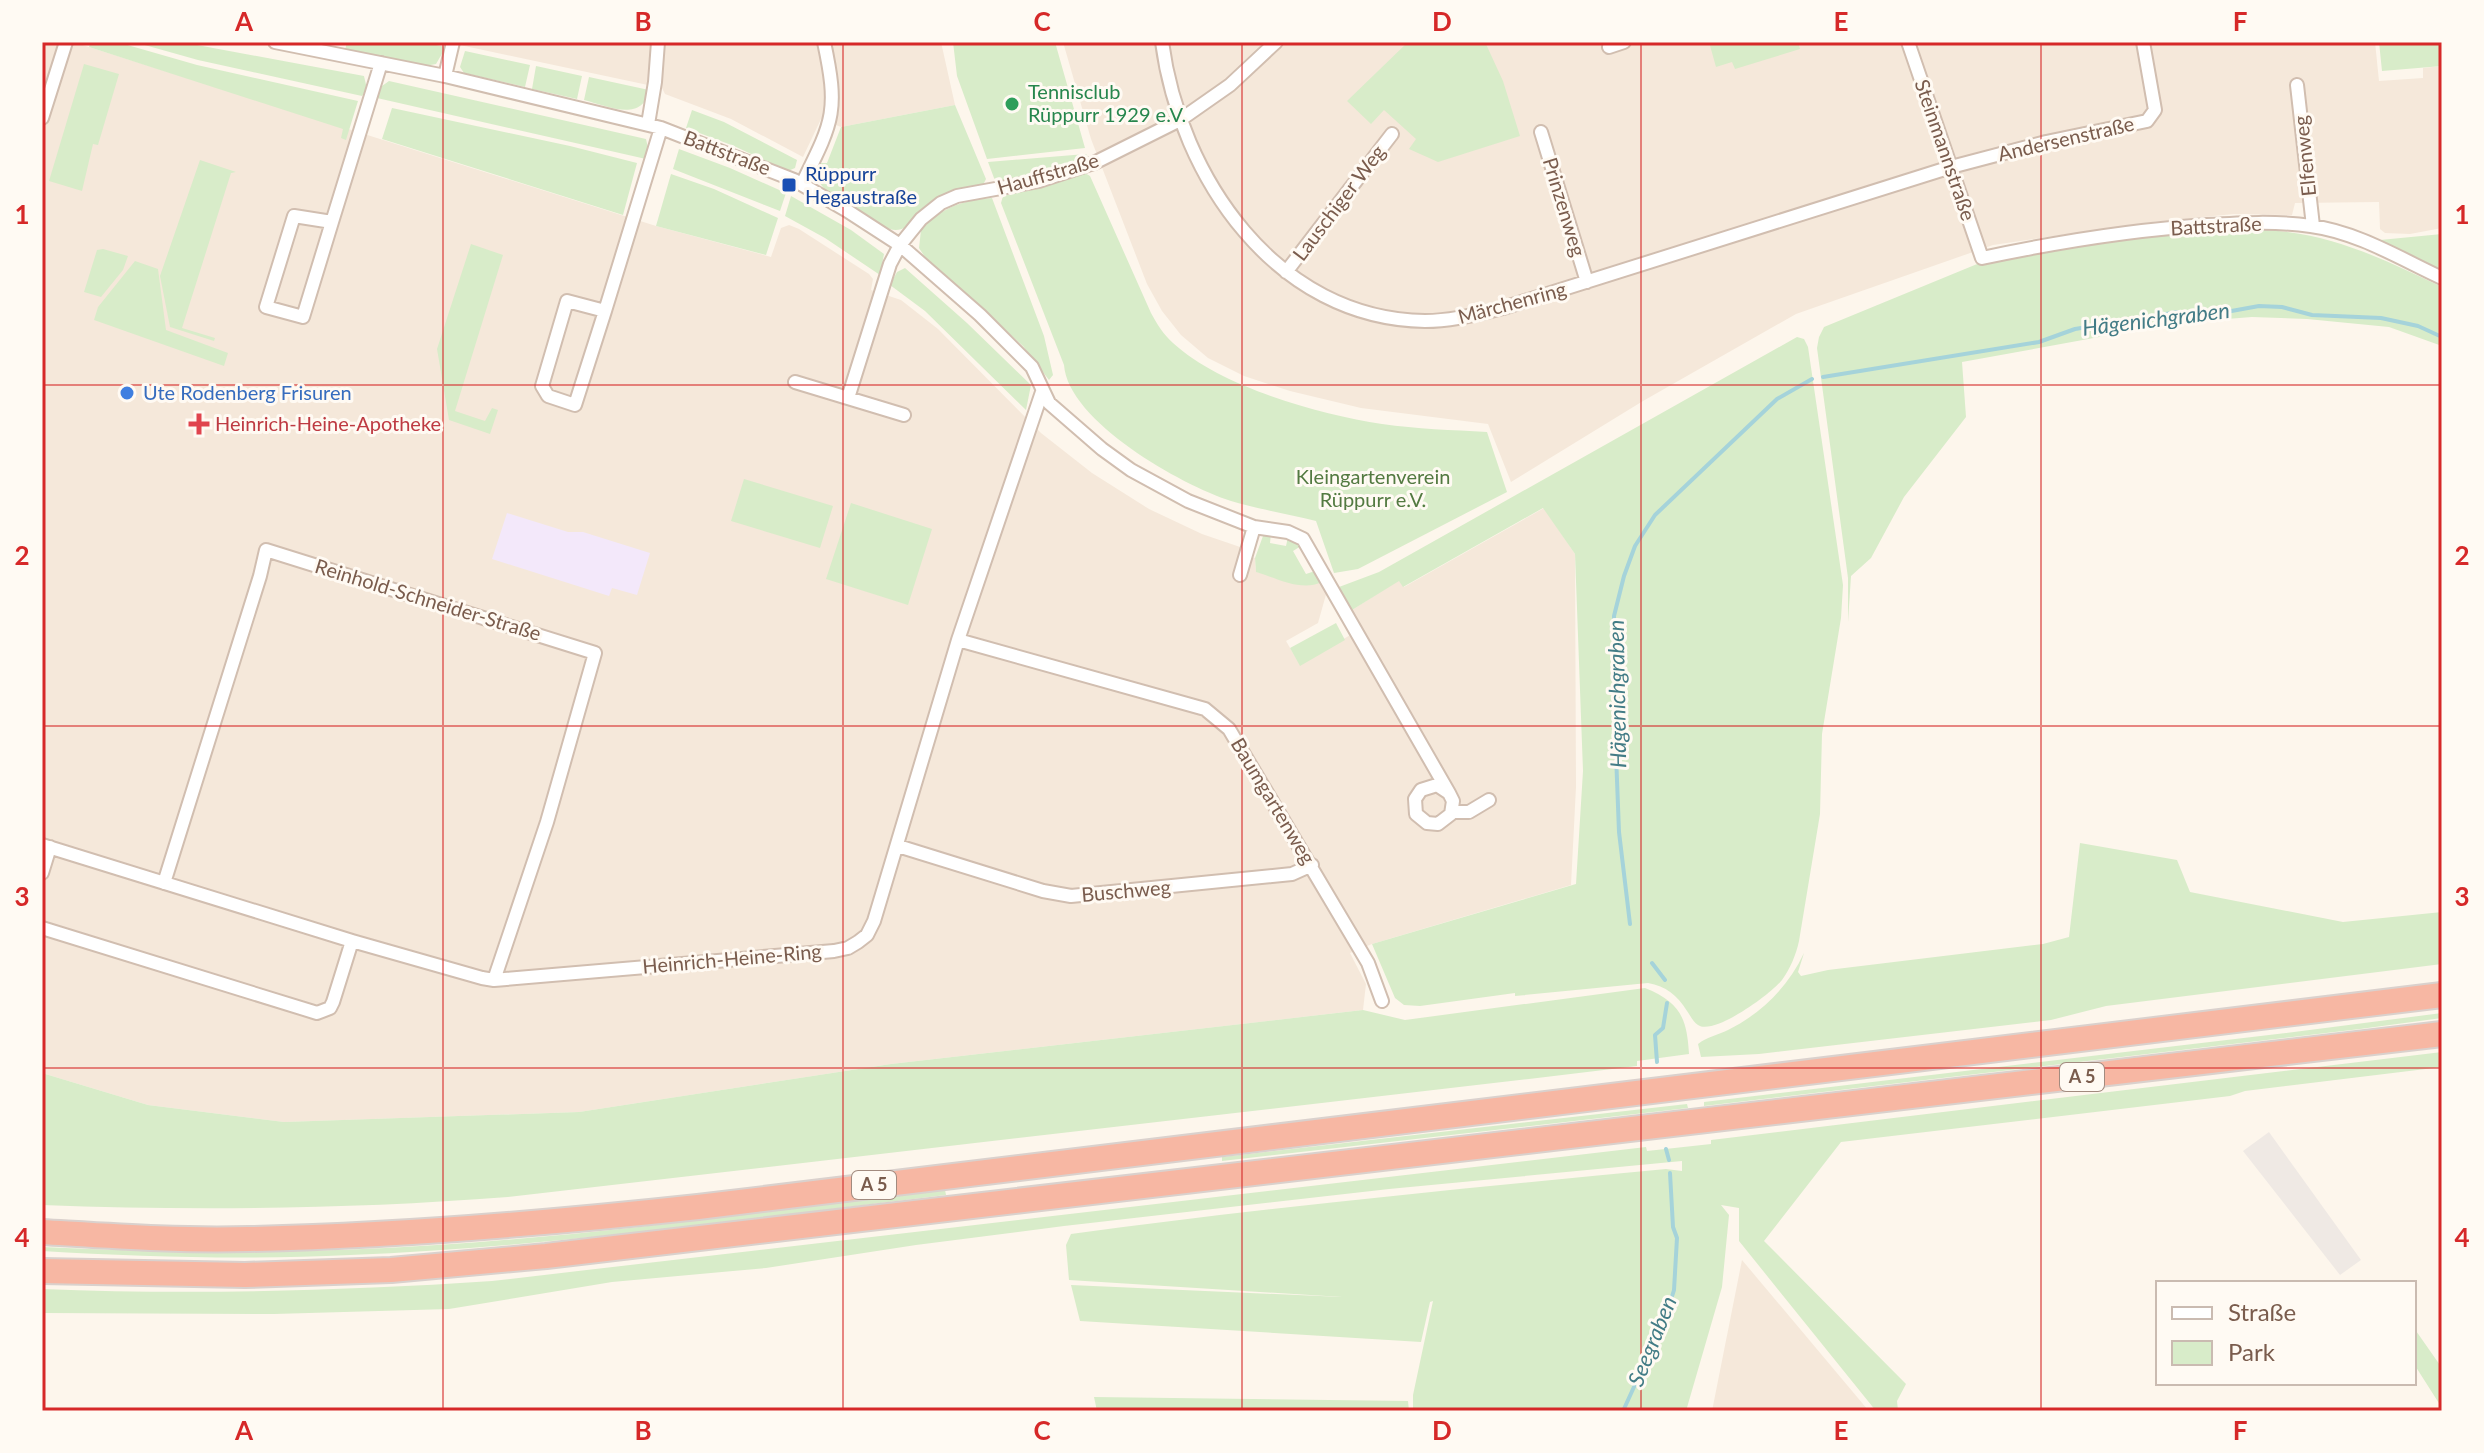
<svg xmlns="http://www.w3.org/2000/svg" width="2484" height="1453" viewBox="0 0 2484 1453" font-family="Lato,sans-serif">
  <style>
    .residential { fill: #f5e8da }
    .industrial { fill: #efe9e4 }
    .education { fill: #f3e8fa }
    .green { fill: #d8ecc9 }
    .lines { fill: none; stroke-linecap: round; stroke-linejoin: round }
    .stream { stroke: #a5d3da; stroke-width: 4 }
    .street-casing { stroke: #d1beb0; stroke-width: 16 }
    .highway-casing { stroke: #dad1cd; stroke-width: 28 }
    .street { stroke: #fff; stroke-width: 12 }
    .highway { stroke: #f7b7a3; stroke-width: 24 }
    .grid { fill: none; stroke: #d62828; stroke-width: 2; stroke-opacity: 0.55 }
    .leisure-dot { fill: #2e9e5b; stroke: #fffaf3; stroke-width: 3 }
    .transit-dot { fill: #1a4fb4; stroke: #fffaf3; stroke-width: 3 }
    .shop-dot { fill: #3f7fe0; stroke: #fffaf3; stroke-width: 3 }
    .health-dot { fill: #e0444e; stroke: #fffaf3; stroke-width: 3 }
    .labels { text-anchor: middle; stroke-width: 6; stroke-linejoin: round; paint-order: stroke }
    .shield { fill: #fffaf3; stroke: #a28b7f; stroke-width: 2 }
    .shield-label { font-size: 18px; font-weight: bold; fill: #7a5c4d }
    .leisure-label { font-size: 20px; fill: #27864d; stroke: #fffaf3; text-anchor: start }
    .street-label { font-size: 20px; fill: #7a5c4d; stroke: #fffaf3 }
    .transit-label { font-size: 20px; fill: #164399; stroke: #fffaf3; text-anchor: start }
    .shop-label { font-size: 20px; fill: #366cbe; stroke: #fffaf3; text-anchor: start }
    .health-label { font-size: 20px; fill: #be3a42; stroke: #fffaf3; text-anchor: start }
    .park-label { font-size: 20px; fill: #537a41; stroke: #fffaf3 }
    .water-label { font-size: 22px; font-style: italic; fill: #437c86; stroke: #fffaf3 }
    .neatline { fill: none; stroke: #d62828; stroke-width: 3 }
    .grid-label { font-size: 26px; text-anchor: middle; font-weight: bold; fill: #d62828 }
  </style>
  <rect width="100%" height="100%" fill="#fdf6ec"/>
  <!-- residential -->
  <path class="residential" d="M42,42H73L656,226L771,257L781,228L789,225L799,229L869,274L873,279L871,290L901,300L938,329L1041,433L1092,473L1149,509L1202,534L1243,548L1242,554L1255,558L1256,572L1322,582L1327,591L1318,623L1286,641L1300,665L1362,628L1352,610L1399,580L1404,587L1544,508L1575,554L1576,787L1571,885L1372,944L1350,953L1366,984L1363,1010L891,1064L579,1112L284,1122L148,1105L42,1073Z
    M446,42H941L955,105L841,127L821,119L803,157L731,119L665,94L662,88Z
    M1063,42H2375L2379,81L2423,78V68L2442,66V228L2410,234L2385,233L2380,229L2379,202L2295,203L2292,215L2234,214L2152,222L1993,245L1796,314L1643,401L1511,482L1488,424L1361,408L1290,391L1244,376L1208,358L1181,335L1162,311L1147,284L1091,139Z
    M1742,1260L1868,1410L1712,1411Z"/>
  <!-- industrial -->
  <path class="industrial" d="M2269,1132L2361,1260L2340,1275L2243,1151Z"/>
  <!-- education -->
  <path class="education" d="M507,513L568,532H583L650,553L637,595L612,588L609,596L492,559Z"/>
  <!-- green -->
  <path class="green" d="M91,42H117L197,65L358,101L346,140L341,138L343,129L89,47Z
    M134,42H181L364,76L367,89L362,96L198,60Z
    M347,42H421L446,47L436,64L425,66L345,50Z
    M953,42H1055L1085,148L987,159L957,76Z
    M1408,42H1485L1503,81L1520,136L1438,162L1409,149L1416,139L1384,110L1371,124L1347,101Z
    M1709,42H1798L1800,49L1735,69L1732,62L1716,67Z
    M2379,42H2442V66L2382,71Z
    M465,51L530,65L525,87L464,73L460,67Z
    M84,64L119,74L98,145L93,144L82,191L49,181Z
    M536,66L582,76L577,99L532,89Z
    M589,77L649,90C643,123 607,106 584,100Z
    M389,81L646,139L648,148L646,159L377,98L382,86Z
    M955,105L986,179L982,187C967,189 953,190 940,197C925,205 909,236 890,229C872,223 843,201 826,191C817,181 816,175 820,163H827L841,127Z
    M392,108L570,146L637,163L623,215L382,139Z
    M692,110L724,122L797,160L795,168L788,171L734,146L686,128Z
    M679,149L730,168L786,193L780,211L673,169Z
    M1086,154L1089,158L1037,175L999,184L994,178L988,162Z
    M200,160L236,172L231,173L182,328L215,338L214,341L170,327L160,276Z
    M1085,173L1090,176L1151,313C1157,324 1163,334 1173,343C1221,387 1318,414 1382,424C1417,429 1452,430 1487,432L1507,492L1358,569L1334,573L1316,521C1288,514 1258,509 1231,501C1181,485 1068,421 1064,365L1001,203L1003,196L1041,188Z
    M671,174L714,189L778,218L766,255L656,226Z
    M791,196L851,230L884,254L880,275L825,238L785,216Z
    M992,198L1044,336L1053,375L1049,380L1023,346L925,257L919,248L921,230C941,208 962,200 992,198Z
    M2263,230C2329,232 2383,259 2442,287V346L2389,327L2307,319L2252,317L2176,323L1962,362L1966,417L1904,497L1871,558L1851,576L1848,622V578L1817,348L1819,337L1824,327L1982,262L2133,237Z
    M2442,234V271L2380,240Z
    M471,244L503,255L455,411L485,421L492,408L498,410L490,434L449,420L437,349Z
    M103,249L128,256L123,270L101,297L84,292L97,250Z
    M135,261L158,269L166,330L228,353L224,366L94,320L98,307Z
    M905,268L967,323L1031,385L1026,410L925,311L890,285L897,272Z
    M1797,337L1804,339L1808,347L1843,585L1841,618L1822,734L1820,814L1799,941C1796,955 1790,969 1782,980C1771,994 1714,1036 1698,1025C1693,1022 1690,1015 1687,1011C1677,995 1666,986 1648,983L1515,996V993L1420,1006L1404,1005L1395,998L1372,944L1576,884L1583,771L1575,554L1543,508L1403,587L1399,581L1352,610L1339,587L1379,572Z
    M744,479L833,506L820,548L731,521Z
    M851,503L932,529L908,605L826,579Z
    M1271,533L1270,543L1286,546L1288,537L1301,546L1293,551L1306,574L1315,571L1322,582C1301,592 1277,578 1256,572L1255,558L1263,536Z
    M1336,623L1345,640L1300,666L1290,648Z
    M2080,843L2177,860L2190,892L2343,922L2442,912V964L2106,1006L2051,1020L1759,1054L1701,1057L1698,1044C1707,1037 1718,1035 1728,1030C1762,1013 1788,987 1804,953L1798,972L1801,976L1828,970L2043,944L2069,937Z
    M1645,988C1680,1002 1687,1018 1689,1054L1637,1061V1066L1529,1079L508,1197C352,1209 199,1211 42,1205V1073L148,1105L284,1122L579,1112L891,1064L1363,1010L1405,1020Z
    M2442,1013V1018L2360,1029L1704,1106V1102L2294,1032Z
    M2442,1052V1067L2245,1091L2230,1096L1841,1142L1764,1241L1906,1384L1897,1401L1898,1411H1876L1739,1241V1208L1721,1205L1729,1215L1722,1287L1686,1411H1413V1395L1433,1301L1430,1302L1421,1342L1080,1321L1071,1285L1342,1297L1069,1280L1066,1245L1071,1234C1269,1207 1467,1188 1666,1169L1682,1171V1161L1389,1189L1064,1226L916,1245L766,1268L612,1282L449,1309L274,1314L42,1313V1289C192,1295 342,1291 492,1281L1646,1147L1647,1151L1711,1144V1140Z
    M1687,1104L1688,1108L1222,1161V1157Z
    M945,1190L946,1195C748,1219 550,1247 350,1255C248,1260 144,1257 42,1251V1247C174,1253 305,1254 437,1245C607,1234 776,1210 945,1190Z
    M2414,1328L2442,1368V1408L2414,1364Z
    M1094,1397L1408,1401L1409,1411H1097Z"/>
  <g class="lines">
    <!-- stream -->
    <path class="stream" d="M1823,377L2039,342L2075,329L2178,312H2226L2259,306L2282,307L2312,315L2381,318L2418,326L2442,337
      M1630,924L1619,832L1616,754L1614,616L1624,576L1635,546L1655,515L1777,399L1812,379
      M1652,963L1665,980
      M1657,1062L1655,1035L1663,1028L1667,1003
      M1666,1149L1669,1160
      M1623,1411L1665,1319L1674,1290L1677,1238L1673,1227L1670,1173"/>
    <!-- street casing -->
    <g class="street-casing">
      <path id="street" d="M275,42L445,76L661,128L794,180L846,210L900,245L980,315L1032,367L1049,403L1102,449L1131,470L1188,501L1254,527L1288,532L1303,539L1449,793L1453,801L1451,814L1438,824L1427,823L1416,814L1415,799L1421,790L1437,785L1449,793
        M1162,42C1180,177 1276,319 1425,321C1452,321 1477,314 1503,308L1951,167L2046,142L2147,121L2155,110L2143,42
        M1908,42L1982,258C2057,242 2131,230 2207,225C2241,223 2277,221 2311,226C2357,232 2401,259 2442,278
        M1609,47L1624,42
        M445,76L453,42
        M2297,85L2313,226
        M42,118L66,42
        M648,124L655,82L658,42
        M1541,132L1587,282
        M802,184C833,121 839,112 824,42
        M294,216L332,222L303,317L266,307Z
        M332,222L381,63
        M1286,272L1392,134
        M567,301L605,311L575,405L548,396L542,386Z
        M605,311L661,128
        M795,382L904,415
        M848,398L890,264L900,245L921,219L941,203L957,196L1039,181L1094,163L1180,120L1230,85L1276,42
        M1240,575L1254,527
        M958,640L1205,709L1229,729L1368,963L1382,1001
        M1452,812H1469L1489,800
        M42,845L352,941L482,978L494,980L834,951L848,948L858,942L867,935L874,921L958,640L1042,392
        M898,846L1043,891L1071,896L1292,874L1312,865
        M42,873L50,847
        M164,883L260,576L266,550L595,653L547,822L494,980
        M42,928L317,1013L330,1008L333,1002L352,941"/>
    </g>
    <!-- highway casing -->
    <g class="highway-casing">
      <path id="highway" d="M42,1232C111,1236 180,1241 249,1239C399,1236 549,1223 698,1207L2442,995
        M42,1271L245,1275L391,1270L546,1256L2442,1034"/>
    </g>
    <!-- street -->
    <use href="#street" class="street"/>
    <!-- highway -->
    <use href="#highway" class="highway"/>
  </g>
  <!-- grid -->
  <path class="grid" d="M443,42V1411M843,42V1411M1242,42V1411M1641,42V1411M2041,42V1411M42,385H2442M42,726H2442M42,1068H2442"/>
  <!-- markers -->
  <circle class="leisure-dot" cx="1012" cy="104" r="8"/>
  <rect class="transit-dot" x="781" y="177" width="16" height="16" rx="4"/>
  <circle class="shop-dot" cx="127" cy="393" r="8"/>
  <path class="health-dot" d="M195 412h8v8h8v8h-8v8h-8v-8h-8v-8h8z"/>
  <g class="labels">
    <!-- shield labels -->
    <g class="shield">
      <rect x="2060" y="1063" width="44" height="28" rx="6"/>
      <rect x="852" y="1171" width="44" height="28" rx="6"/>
    </g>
    <g class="shield-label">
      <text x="2082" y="1083">A 5</text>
      <text x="874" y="1191">A 5</text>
    </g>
    <!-- leisure labels -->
    <g class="leisure-label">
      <text x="1028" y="99">Tennisclub<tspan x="1028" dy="23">Rüppurr 1929 e.V.</tspan></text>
    </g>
    <!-- street labels -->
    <g class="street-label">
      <text transform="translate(2066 139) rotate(-13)" y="7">Andersenstraße</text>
      <text transform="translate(1945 150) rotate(71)" y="7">Steinmannstraße</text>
      <text transform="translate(727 153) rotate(21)" y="7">Battstraße</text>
      <text transform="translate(2305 156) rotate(-96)" y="7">Elfenweg</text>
      <text transform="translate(1048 174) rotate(-16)" y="7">Hauffstraße</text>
      <text transform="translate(1339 203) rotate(-53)" y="7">Lauschiger Weg</text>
      <text transform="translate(1564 207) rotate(73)" y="7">Prinzenweg</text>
      <text transform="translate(2216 226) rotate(-3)" y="7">Battstraße</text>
      <text transform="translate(1512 303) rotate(-15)" y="7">Märchenring</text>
      <text transform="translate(428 600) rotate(17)" y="7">Reinhold-Schneider-Straße</text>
      <text transform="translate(1273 801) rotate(59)" y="7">Baumgartenweg</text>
      <text transform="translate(1126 891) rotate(-5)" y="7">Buschweg</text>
      <text transform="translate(732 959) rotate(-5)" y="7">Heinrich-Heine-Ring</text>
    </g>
    <!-- transit labels -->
    <g class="transit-label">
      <text x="805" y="181">Rüppurr<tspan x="805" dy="23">Hegaustraße</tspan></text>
    </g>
    <!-- shop labels -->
    <g class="shop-label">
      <text x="143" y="400">Ute Rodenberg Frisuren</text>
    </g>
    <!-- health labels -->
    <g class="health-label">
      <text x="215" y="431">Heinrich-Heine-Apotheke</text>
    </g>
    <!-- park labels -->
    <g class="park-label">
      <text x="1373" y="484">Kleingartenverein<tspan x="1373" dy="23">Rüppurr e.V.</tspan></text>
    </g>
    <!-- water labels -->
    <g class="water-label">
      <text transform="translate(2156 319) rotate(-7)" y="8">Hägenichgraben</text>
      <text transform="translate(1617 694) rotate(-91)" y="8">Hägenichgraben</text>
      <text transform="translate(1652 1341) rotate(-68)" y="8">Seegraben</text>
    </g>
  </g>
  <!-- border -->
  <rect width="2484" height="1453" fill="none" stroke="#fffaf3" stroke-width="88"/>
  <!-- legend -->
  <rect x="2156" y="1281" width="260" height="104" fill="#fffaf3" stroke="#cabbb1" stroke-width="2"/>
  <rect x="2172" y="1307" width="40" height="12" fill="#ffffff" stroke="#cabbb1" stroke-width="2"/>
  <text x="2228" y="1321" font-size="24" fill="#7a5c4d">Straße</text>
  <rect x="2172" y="1341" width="40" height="24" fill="#d8ecc9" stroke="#cabbb1" stroke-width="2"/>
  <text x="2228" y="1361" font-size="24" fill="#7a5c4d">Park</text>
  <rect x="44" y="44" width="2396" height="1365" class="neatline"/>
  <g class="grid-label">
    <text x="244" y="31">A</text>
    <text x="643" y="31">B</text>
    <text x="1042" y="31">C</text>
    <text x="1442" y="31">D</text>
    <text x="1841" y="31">E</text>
    <text x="2240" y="31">F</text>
    <text x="22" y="224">1</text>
    <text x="2462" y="224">1</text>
    <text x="22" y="565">2</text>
    <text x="2462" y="565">2</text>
    <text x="22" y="906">3</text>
    <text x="2462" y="906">3</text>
    <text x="22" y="1247">4</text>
    <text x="2462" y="1247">4</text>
    <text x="244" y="1440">A</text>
    <text x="643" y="1440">B</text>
    <text x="1042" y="1440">C</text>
    <text x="1442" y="1440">D</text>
    <text x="1841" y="1440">E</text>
    <text x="2240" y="1440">F</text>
  </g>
</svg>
